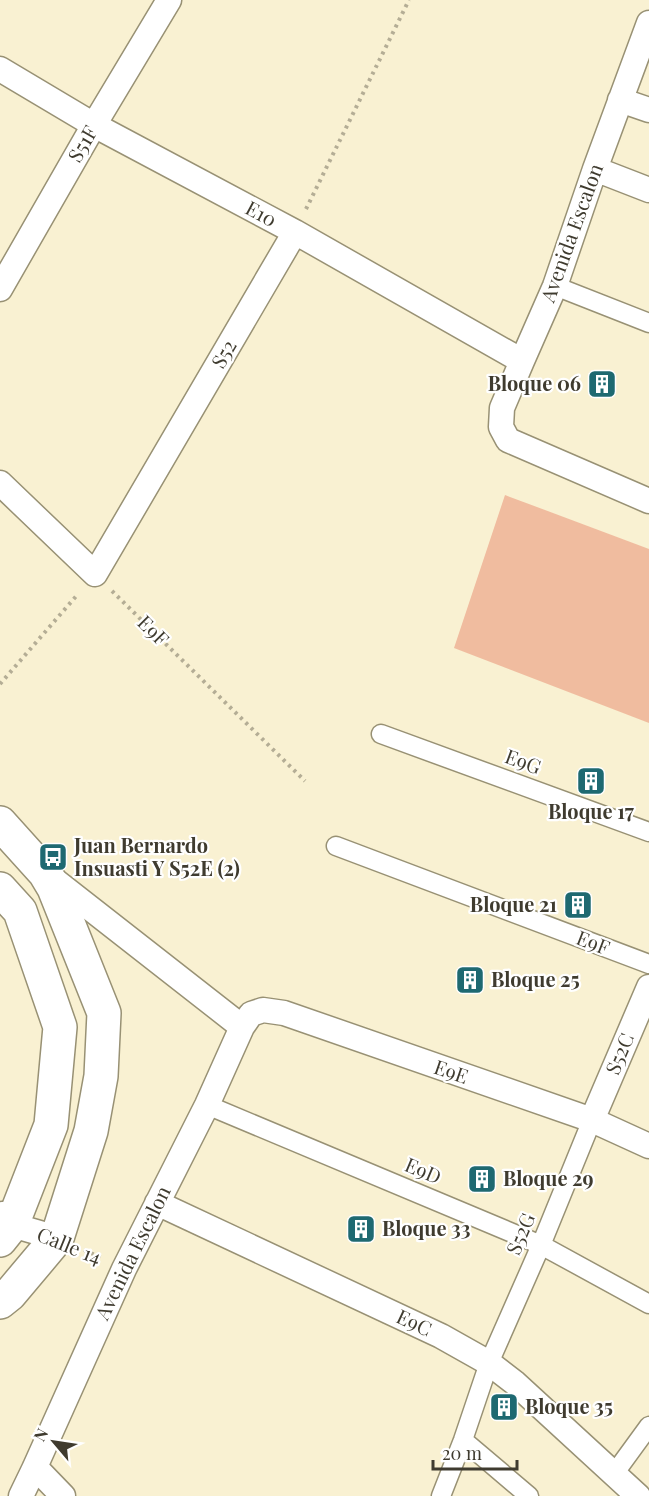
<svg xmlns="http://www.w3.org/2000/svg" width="649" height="1496" viewBox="0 0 649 1496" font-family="'Playfair Display',serif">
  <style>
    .green { fill: #f0bc9f }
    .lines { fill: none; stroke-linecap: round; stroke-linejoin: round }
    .pedestrian-casing { stroke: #989174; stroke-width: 21 }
    .minor-casing { stroke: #989174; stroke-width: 27 }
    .secondary-casing { stroke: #989174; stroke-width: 36 }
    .path { stroke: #b4ad95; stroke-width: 4; stroke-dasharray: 3 4.5; stroke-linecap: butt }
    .pedestrian { stroke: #fff; stroke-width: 18 }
    .minor { stroke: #fff; stroke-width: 24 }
    .secondary { stroke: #fff; stroke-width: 33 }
    .labels { text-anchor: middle; stroke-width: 4.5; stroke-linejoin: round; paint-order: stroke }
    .street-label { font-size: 20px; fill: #3f3b2f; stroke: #fff }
    .poi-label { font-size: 20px; font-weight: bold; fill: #3f3b2f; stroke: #fff; text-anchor: start }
  </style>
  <rect width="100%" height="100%" fill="#f9f1d2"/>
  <!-- green -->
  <path class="green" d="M505,495L649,549V723L454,648Z"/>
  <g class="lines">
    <!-- pedestrian casing -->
    <g class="pedestrian-casing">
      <path id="pedestrian" d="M555,286L649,323
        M381,734L649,832
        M336,846L649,964
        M207,1105L541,1245L649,1304
        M463,1440L529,1496
        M614,1474L649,1426
        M441,1496L463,1440L489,1363L541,1245L592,1120"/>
    </g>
    <!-- minor casing -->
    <g class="minor-casing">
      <path id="minor" d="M649,23L595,169L555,286L522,361L502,408L501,427L508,440L649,501
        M0,69L94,125L295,232L522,361
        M620,100L649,110
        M595,169L649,190
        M0,289L94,125L169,0
        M0,483L95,574L295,232
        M49,876L242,1027
        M592,1120L649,987
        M157,1203L441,1336L489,1363L515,1383L638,1496
        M2,1214L12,1225L57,1238
        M35,1467L63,1496
        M21,1496L35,1467L124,1269L207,1105L242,1027L251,1014L263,1010L284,1013L592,1120L649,1146"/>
    </g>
    <!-- secondary casing -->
    <g class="secondary-casing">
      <path id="secondary" d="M0,823L45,873L54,888L104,1013L101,1076L91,1131L57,1238L10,1294L0,1302
        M0,889L20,911L60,1027L51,1125L12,1225L0,1240"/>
    </g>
    <!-- path -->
    <path class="path" d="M306,209L409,0
      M112,591L305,781
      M0,684L78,594
      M84,1250L102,1258"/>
    <!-- pedestrian -->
    <use href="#pedestrian" class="pedestrian"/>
    <!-- minor -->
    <use href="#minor" class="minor"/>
    <!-- secondary -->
    <use href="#secondary" class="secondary"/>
  </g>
  <!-- icons -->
  <defs>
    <g id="building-square" transform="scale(1.5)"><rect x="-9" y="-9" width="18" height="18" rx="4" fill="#1e6971" stroke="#fff"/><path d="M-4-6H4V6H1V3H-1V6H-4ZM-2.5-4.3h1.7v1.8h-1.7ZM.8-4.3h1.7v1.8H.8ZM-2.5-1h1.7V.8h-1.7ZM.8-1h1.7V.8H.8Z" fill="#fff"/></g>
    <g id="bus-square" transform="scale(1.5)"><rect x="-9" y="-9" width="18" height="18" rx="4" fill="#1e6971" stroke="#fff"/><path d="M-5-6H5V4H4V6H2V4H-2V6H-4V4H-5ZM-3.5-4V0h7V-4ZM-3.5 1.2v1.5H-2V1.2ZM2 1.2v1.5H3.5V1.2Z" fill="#fff"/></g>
  </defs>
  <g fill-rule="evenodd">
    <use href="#building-square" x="602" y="384"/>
    <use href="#building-square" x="591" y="781"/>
    <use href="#bus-square" x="53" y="857"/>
    <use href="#building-square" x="578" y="905"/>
    <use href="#building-square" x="470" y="980"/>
    <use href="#building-square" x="482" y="1179"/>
    <use href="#building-square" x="361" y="1229"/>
    <use href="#building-square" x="504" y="1407"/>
  </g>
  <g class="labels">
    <!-- street labels -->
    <g class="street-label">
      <text transform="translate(83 144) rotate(-60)" y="7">S51F</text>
      <text transform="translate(261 214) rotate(28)" y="7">E10</text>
      <text transform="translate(572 233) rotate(-70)" y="7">Avenida Escalon</text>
      <text transform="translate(224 354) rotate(-60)" y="7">S52</text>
      <text transform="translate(153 631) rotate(45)" y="7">E9F</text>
      <text transform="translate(523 762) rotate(20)" y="7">E9G</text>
      <text transform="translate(593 943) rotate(21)" y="7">E9F</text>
      <text transform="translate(620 1054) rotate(-67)" y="7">S52C</text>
      <text transform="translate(451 1072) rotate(19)" y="7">E9E</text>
      <text transform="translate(423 1171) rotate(23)" y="7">E9D</text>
      <text transform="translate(521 1234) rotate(-67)" y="7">S52G</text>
      <text transform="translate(69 1246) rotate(22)" y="7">Calle 14</text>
      <text transform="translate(133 1253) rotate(-64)" y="7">Avenida Escalon</text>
      <text transform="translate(414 1323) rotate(25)" y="7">E9C</text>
    </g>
    <!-- poi labels -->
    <g class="poi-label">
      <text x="581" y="391" text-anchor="end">Bloque 06</text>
      <text x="591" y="819" text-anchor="middle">Bloque 17</text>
      <text x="74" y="853">Juan Bernardo<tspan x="74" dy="23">Insuasti Y S52E (2)</tspan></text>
      <text x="557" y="912" text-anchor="end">Bloque 21</text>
      <text x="491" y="987">Bloque 25</text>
      <text x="503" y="1186">Bloque 29</text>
      <text x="382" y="1236">Bloque 33</text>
      <text x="525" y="1414">Bloque 35</text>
    </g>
  </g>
  <!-- north arrow -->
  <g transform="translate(54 1442) rotate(299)" stroke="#ffffff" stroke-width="4.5" paint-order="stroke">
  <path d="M0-4.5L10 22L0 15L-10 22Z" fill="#3f3b2f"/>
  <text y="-9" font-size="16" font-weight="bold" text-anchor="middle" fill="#3f3b2f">N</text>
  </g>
  <!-- scale -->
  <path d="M433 1460v9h84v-9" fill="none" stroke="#3f3b2f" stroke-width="3"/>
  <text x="442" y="1460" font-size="18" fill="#3f3b2f" stroke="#ffffff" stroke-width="4.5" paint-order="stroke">20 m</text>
</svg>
